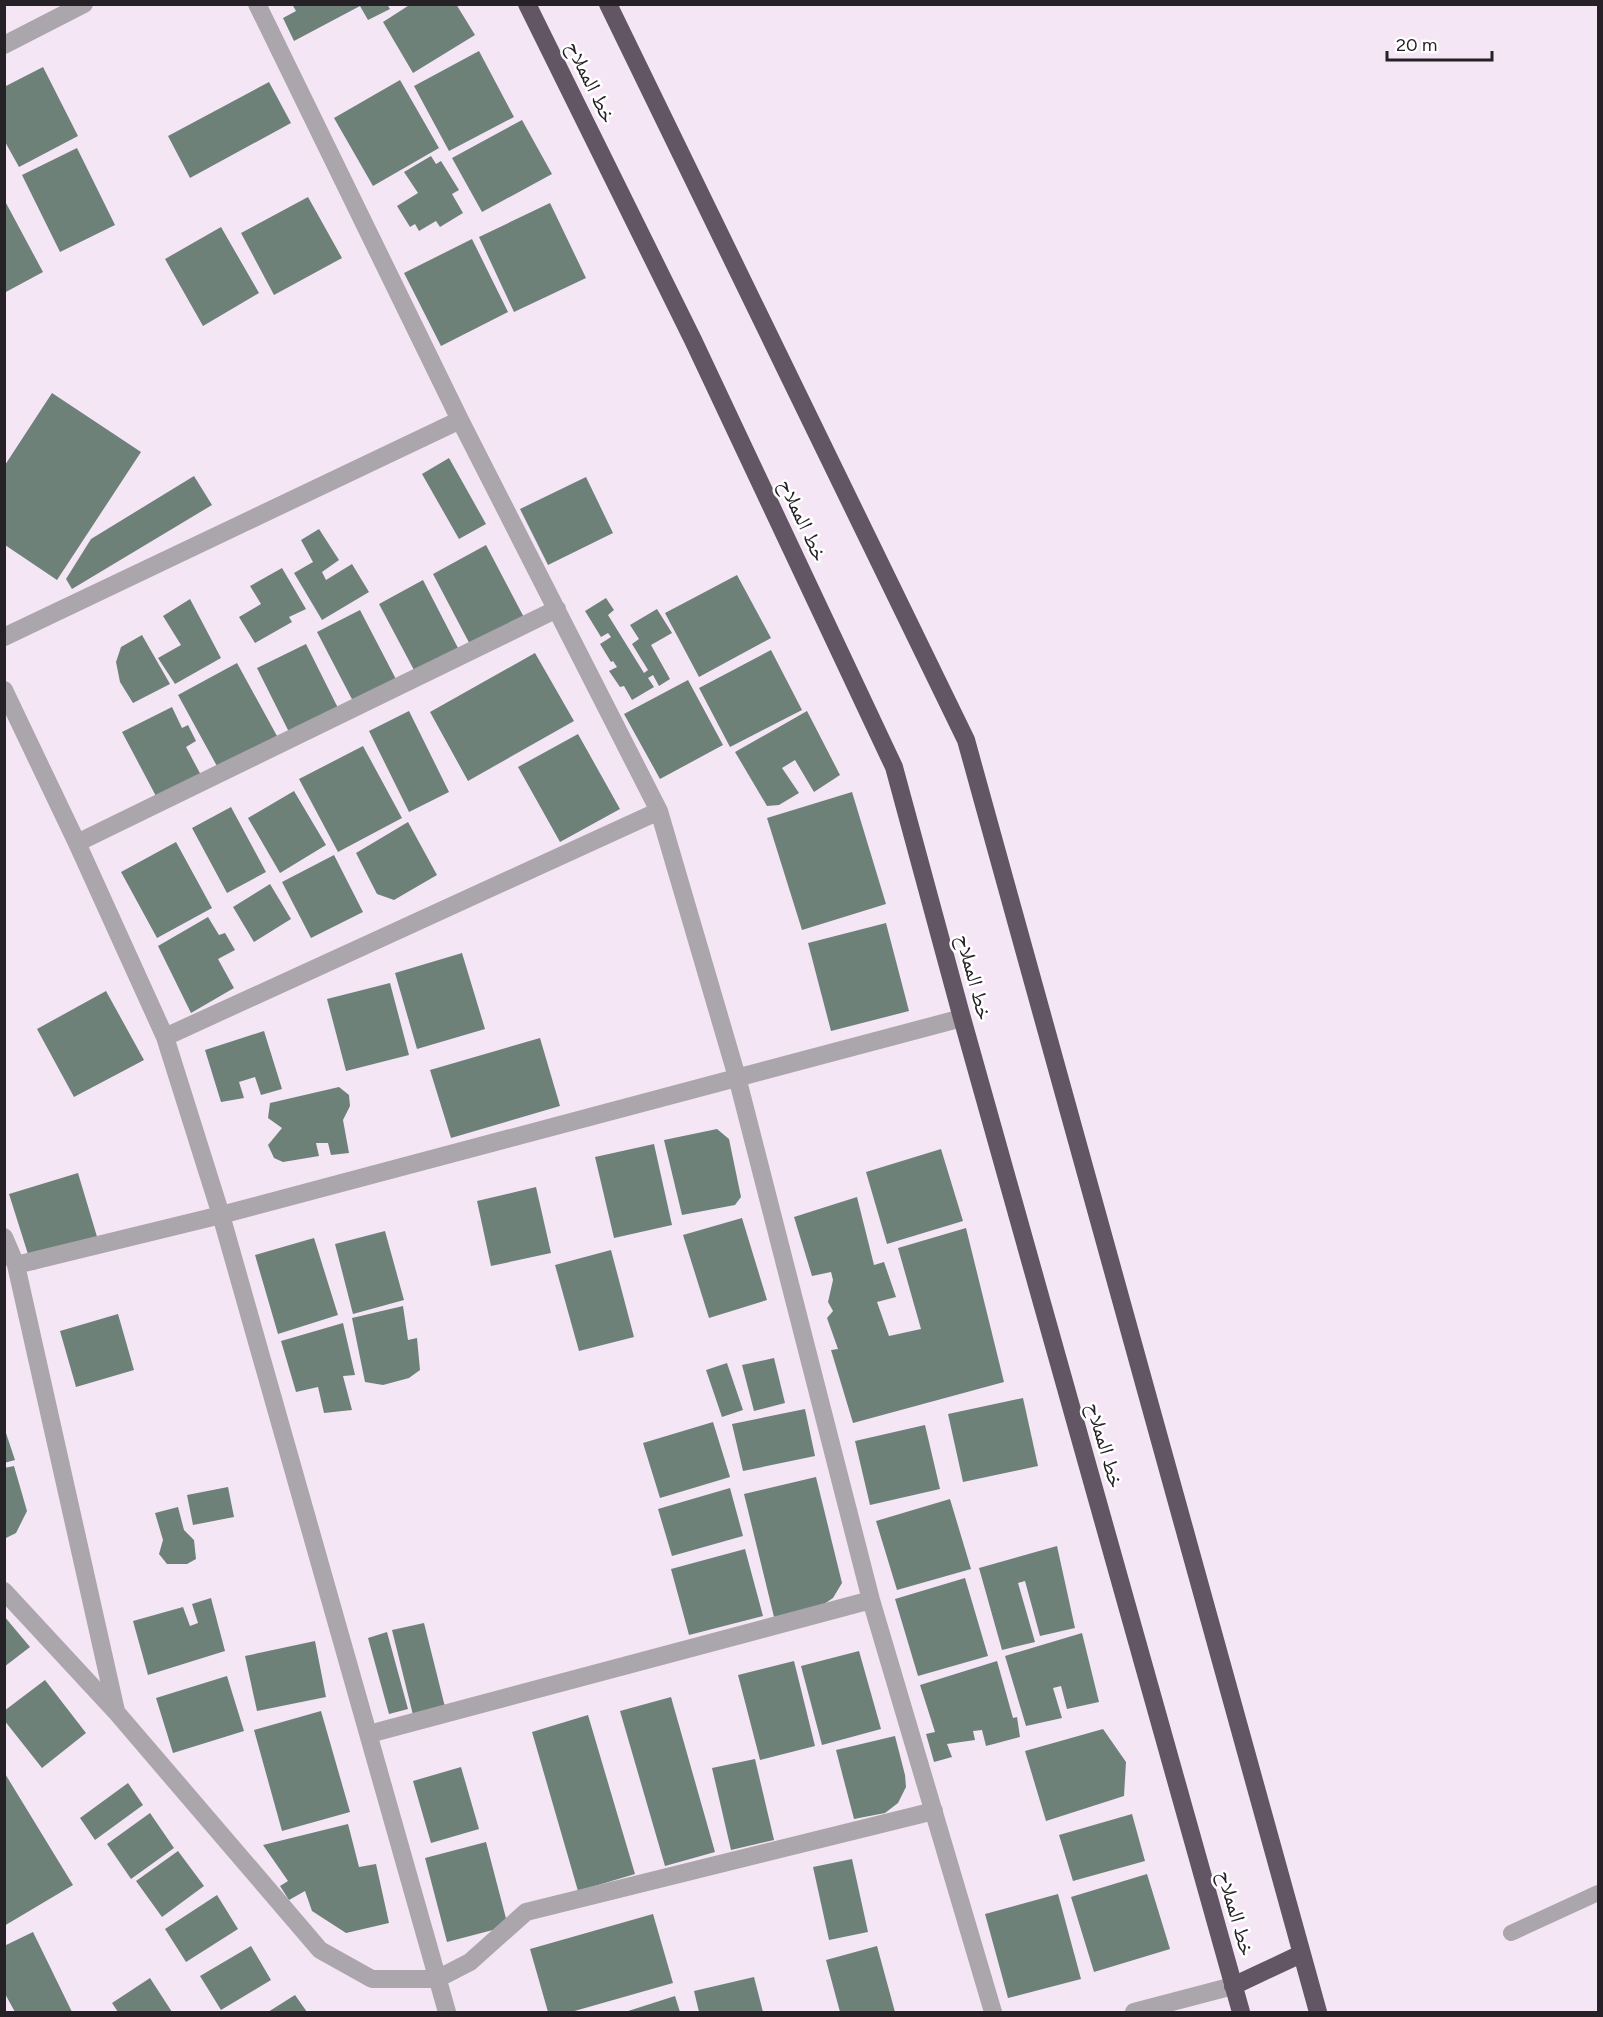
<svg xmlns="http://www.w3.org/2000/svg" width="1603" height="2017" viewBox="0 0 1603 2017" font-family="Figtree,'Noto Naskh Arabic',sans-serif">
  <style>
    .building { fill: #6e8179 }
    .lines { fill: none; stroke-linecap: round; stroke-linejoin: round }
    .lane { stroke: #aba5ac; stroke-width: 16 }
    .street { stroke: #aba5ac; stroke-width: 18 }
    .highway { stroke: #625664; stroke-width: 18 }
    .labels { text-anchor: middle; stroke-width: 5; stroke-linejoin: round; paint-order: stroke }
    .street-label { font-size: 21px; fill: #262126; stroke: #fff }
  </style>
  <rect width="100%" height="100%" fill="#f5e6f6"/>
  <!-- building -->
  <path class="building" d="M292,4H387L390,9L368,20L360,6L294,41L283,18L296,11Z
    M411,4H456L475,35L413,73L383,22Z
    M479,51L514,117L449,151L414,86Z
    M43,67L78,136L19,167L4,140V87Z
    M400,80L439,148L373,186L334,118Z
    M269,82L291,123L190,178L168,136Z
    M522,120L552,174L482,212L452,158Z
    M77,148L115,225L60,252L22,175Z
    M431,156L436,164L441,161L459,190L452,194L463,213L440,227L436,221L419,231L415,224L410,227L397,206L418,193L404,172Z
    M308,197L342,258L274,295L241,233Z
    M6,203L43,272L4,293V204Z
    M550,203L586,278L514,312L479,237Z
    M221,227L259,293L203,326L165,259Z
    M472,239L508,312L441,346L404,273Z
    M52,393L141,452L57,580L5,545V465Z
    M449,458L486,524L459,539L422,474Z
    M194,476L212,505L72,589L66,579L91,539Z
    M586,477L613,533L548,565L520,509Z
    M319,529L339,560L322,572L326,580L352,564L369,592L322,620L294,573L313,562L301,540Z
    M486,545L528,625L475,654L433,574Z
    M282,568L306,609L289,617L292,622L255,643L239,617L261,604L250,586Z
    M737,575L771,638L699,677L665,613Z
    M423,580L458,648L415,672L379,604Z
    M606,598L614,610L608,615L644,673L648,670L632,644L639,639L630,625L657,609L672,633L651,645L670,679L659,686L653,675L648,678L654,687L632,700L624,686L620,687L609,671L617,667L613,661L611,662L600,644L611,637L608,633L601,637L585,611Z
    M190,599L221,658L175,684L158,658L181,645L163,616Z
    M360,610L398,683L355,705L317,632Z
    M142,635L170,684L133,703L120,682L116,662L121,647Z
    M306,644L342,716L293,740L257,668Z
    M771,650L802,710L730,747L699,688Z
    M535,653L574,721L468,781L430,712Z
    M237,663L277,736L218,768L178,695Z
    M688,680L723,745L660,779L624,714Z
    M172,707L182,728L188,725L196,741L186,747L202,777L157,798L122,732Z
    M409,711L449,792L409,812L369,731Z
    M807,711L840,775L814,792L795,760L782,768L799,793L779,805L767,806L735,752Z
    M578,734L620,809L560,842L518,767Z
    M363,746L402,818L338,852L299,779Z
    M294,791L326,845L280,873L248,818Z
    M852,792L886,904L802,930L767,818Z
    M231,807L266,872L227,893L192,828Z
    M408,822L437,875L394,900L377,894L356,853Z
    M176,842L212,908L157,938L121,872Z
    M334,855L363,912L311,938L282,882Z
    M270,884L291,919L254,942L233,907Z
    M208,917L219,935L225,933L235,950L218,959L234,988L191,1013L158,946Z
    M886,923L909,1011L831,1031L808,943Z
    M462,953L485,1029L417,1049L395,973Z
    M390,983L409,1055L346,1071L327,999Z
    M106,991L144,1060L74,1097L37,1029Z
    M264,1031L282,1089L261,1095L255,1077L239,1082L244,1098L221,1102L205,1050Z
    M540,1038L560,1106L451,1138L430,1070Z
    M339,1087L349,1095L350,1106L343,1120L349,1153L331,1155L328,1143H316L319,1156L283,1162L274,1158L268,1145L282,1128L268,1118L270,1103Z
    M717,1129L729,1139L741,1197L735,1205L682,1215L664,1140Z
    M654,1144L672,1225L614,1238L595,1157Z
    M941,1149L963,1221L887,1244L866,1172Z
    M78,1173L101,1250L33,1270L9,1194Z
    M536,1187L551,1253L491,1266L477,1201Z
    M857,1197L874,1265L884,1262L896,1297L877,1302L889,1336L921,1329L898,1248L966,1228L1004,1382L853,1423L831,1350L838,1349L827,1318L833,1311L828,1302L833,1280L831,1272L812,1276L794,1217Z
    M742,1218L767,1300L709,1318L683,1235Z
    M385,1231L404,1300L353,1314L335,1244Z
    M314,1238L338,1315L278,1334L255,1255Z
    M611,1250L634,1337L579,1351L555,1265Z
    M403,1306L408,1340L417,1338L420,1370L409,1378L383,1385L365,1382L352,1318Z
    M118,1314L134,1370L76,1387L60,1331Z
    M343,1323L355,1375L343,1376L352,1410L324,1413L318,1387L296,1392L281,1341Z
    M774,1358L785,1403L754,1411L742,1365Z
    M727,1363L743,1410L722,1417L706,1370Z
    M1023,1398L1038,1466L963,1482L948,1414Z
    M805,1409L815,1456L743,1471L732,1424Z
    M713,1422L730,1477L660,1498L643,1443Z
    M925,1425L940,1489L870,1505L855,1441Z
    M4,1427L15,1460L4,1463Z
    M14,1466L27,1511L16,1533L4,1539V1468Z
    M816,1477L842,1583L833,1598L812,1612L774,1617L744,1494Z
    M228,1487L234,1517L193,1525L187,1495Z
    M730,1488L743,1536L672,1556L658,1509Z
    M950,1499L971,1569L897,1590L876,1521Z
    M178,1507L184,1530L194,1540L196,1559L187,1564H167L159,1554L163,1540L155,1513Z
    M1057,1546L1075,1628L1040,1636L1025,1581L1018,1583L1035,1642L1002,1650L979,1568Z
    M745,1549L763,1616L689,1635L671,1569Z
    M965,1578L988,1656L918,1676L895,1599Z
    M211,1598L225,1651L148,1675L133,1621L183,1607L190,1626L198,1623L192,1604Z
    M4,1616L30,1647L4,1667Z
    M424,1623L447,1715L415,1723L392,1630Z
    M387,1632L408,1709L389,1714L368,1638Z
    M1082,1633L1099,1702L1067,1709L1061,1686L1053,1688L1062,1718L1026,1726L1005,1656Z
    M315,1641L326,1697L257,1711L245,1656Z
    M859,1651L881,1729L822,1745L801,1666Z
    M794,1661L815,1746L760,1760L738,1675Z
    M997,1661L1013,1718L1017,1717L1020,1737L986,1746L982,1730L973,1731L975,1740L947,1744L952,1757L934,1762L926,1734L935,1732L920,1685Z
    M227,1676L244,1731L173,1753L156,1698Z
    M45,1680L86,1733L42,1768L4,1720V1711Z
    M671,1697L715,1852L665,1866L620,1711Z
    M321,1711L350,1812L282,1831L254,1730Z
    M588,1715L635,1874L578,1891L532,1732Z
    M1103,1729L1126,1762L1124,1796L1046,1821L1025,1751Z
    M895,1736L905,1775L906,1787L898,1803L885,1813L854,1819L836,1750Z
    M755,1759L774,1840L731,1850L712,1768Z
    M461,1767L479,1829L431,1843L413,1781Z
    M4,1772L73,1885L4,1926Z
    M128,1783L143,1805L95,1840L80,1818Z
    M150,1813L174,1848L131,1879L107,1844Z
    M1132,1814L1145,1861L1073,1881L1059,1835Z
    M348,1824L359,1867L376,1864L389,1923L346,1933L312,1911L305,1891L289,1900L280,1886L288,1881L263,1845Z
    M486,1842L508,1926L447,1942L425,1858Z
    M178,1851L204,1886L162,1917L136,1881Z
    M852,1859L868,1932L829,1940L813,1867Z
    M1147,1874L1170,1949L1094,1972L1071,1897Z
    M1058,1894L1081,1979L1008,1998L985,1914Z
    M217,1895L238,1929L186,1962L165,1929Z
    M653,1914L673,1983L571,2012H548L530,1949Z
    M33,1932L72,2012H15L4,1992V1946Z
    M251,1946L271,1980L221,2010L200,1976Z
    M877,1946L895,2012H840L826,1960Z
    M754,1977L763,2012H699L694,1991Z
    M150,1978L172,2012H118L112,2003Z
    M295,1995L307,2012H268Z
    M675,1996L680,2012H625Z"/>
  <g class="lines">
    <!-- lane -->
    <path class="lane" d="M1511,1933L1598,1893"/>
    <!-- street -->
    <path class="street" d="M257,4L460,420L659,811L737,1077L871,1600L993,2012
      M4,45L84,4
      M4,637L460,420
      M4,690L77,843L165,1037L221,1215L447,2012
      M77,843L557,609
      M165,1037L659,811
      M4,1237L16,1265L116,1711
      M16,1265L221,1215L962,1018
      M4,1591L117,1713L320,1950L372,1979H437L470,1962L526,1912L934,1811
      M369,1734L871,1600
      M1134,2012L1233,1986"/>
    <!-- highway -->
    <path class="highway" d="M527,4L693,340L894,767L962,1018L1241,2012
      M608,4L966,740L1318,2012
      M1233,1986L1301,1954"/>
  </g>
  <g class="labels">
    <!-- street labels -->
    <g class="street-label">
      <text transform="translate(591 82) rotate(64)" y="7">خط المملاح</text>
      <text transform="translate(803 520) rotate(65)" y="7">خط المملاح</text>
      <text transform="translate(974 977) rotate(75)" y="7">خط المملاح</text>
      <text transform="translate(1105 1445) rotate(74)" y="7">خط المملاح</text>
      <text transform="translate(1236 1913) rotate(74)" y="7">خط المملاح</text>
    </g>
  </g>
  <!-- border -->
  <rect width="1603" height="2017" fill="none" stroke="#262126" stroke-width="12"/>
  <!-- scale -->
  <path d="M1387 51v9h105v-9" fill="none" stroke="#262126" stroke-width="3"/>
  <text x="1396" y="51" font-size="18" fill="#262126" stroke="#ffffff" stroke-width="4.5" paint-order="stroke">20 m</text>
</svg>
